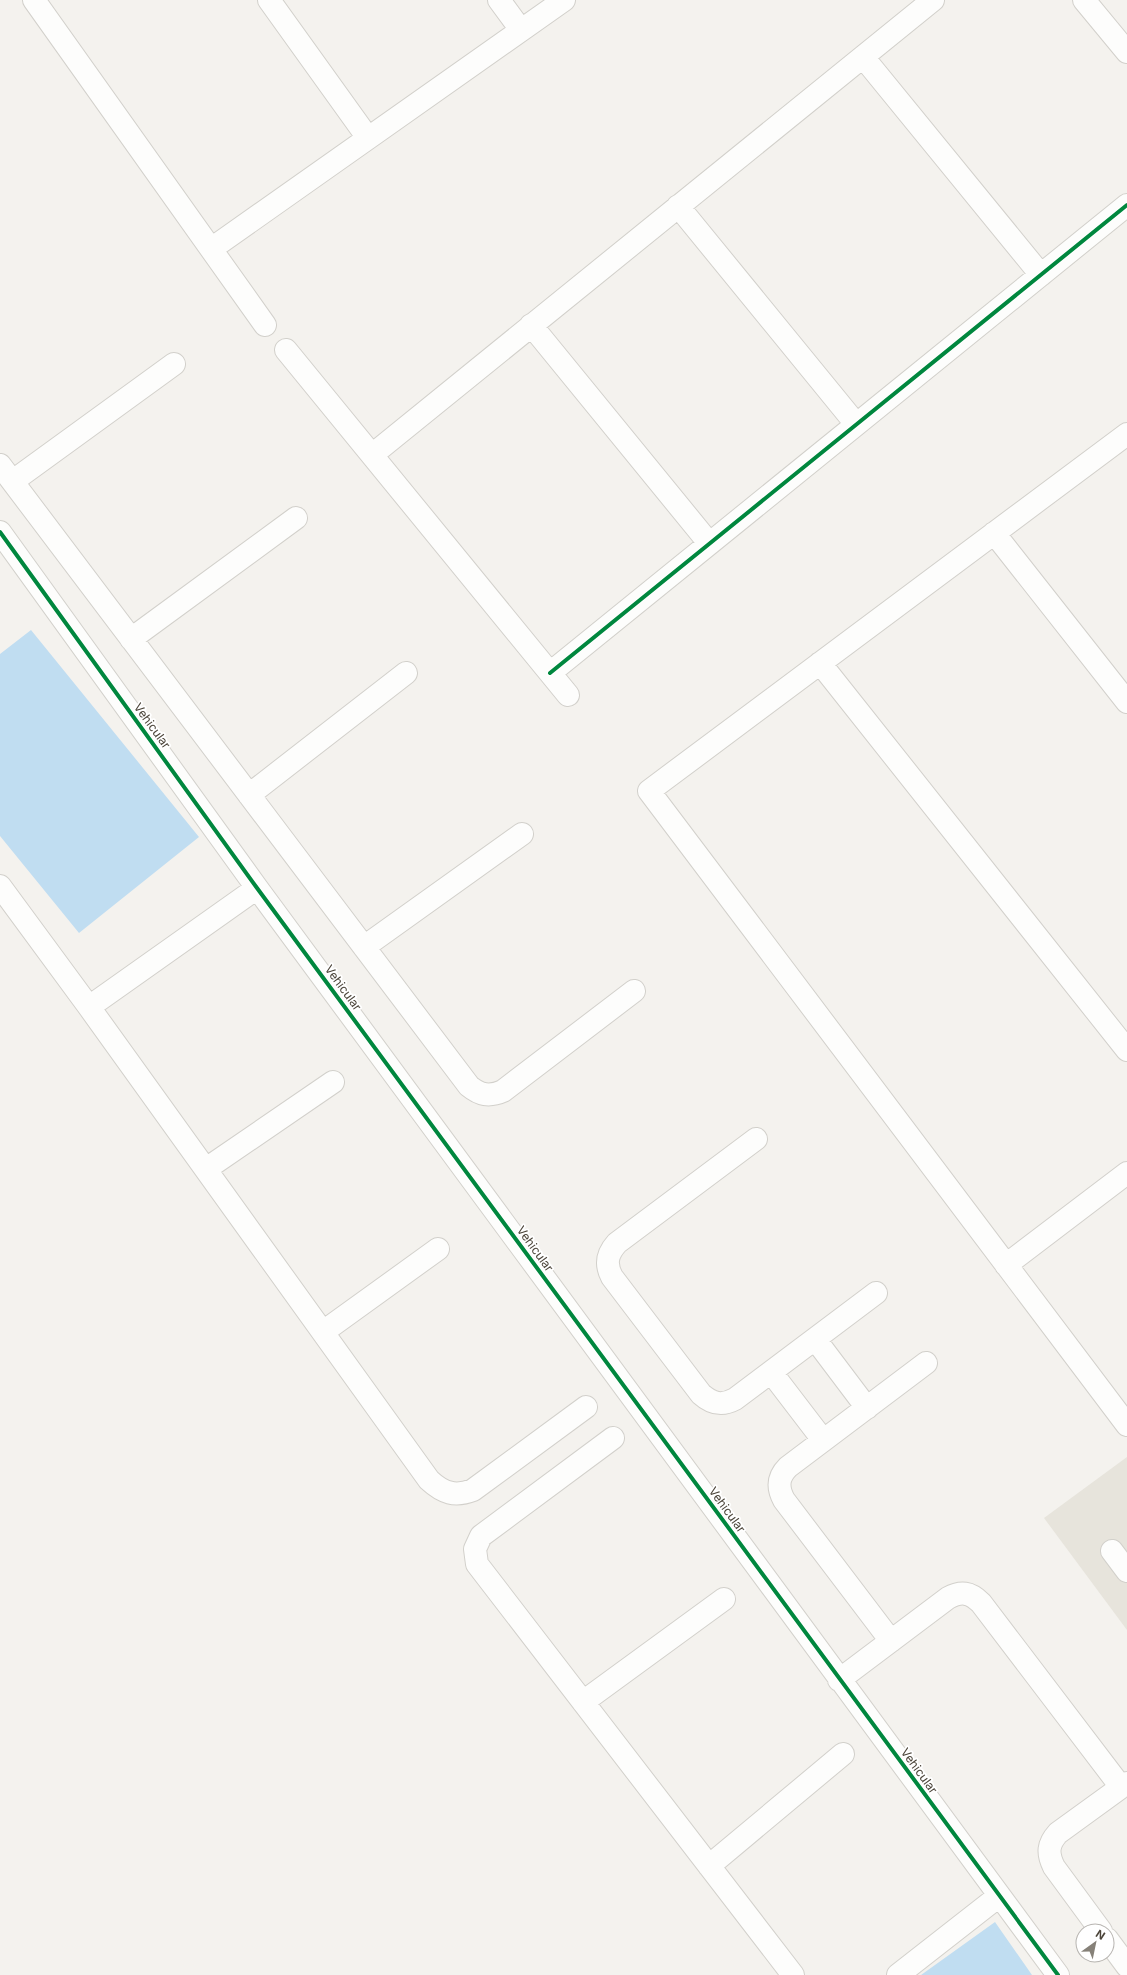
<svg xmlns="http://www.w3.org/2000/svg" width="1127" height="1975" viewBox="0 0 1127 1975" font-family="Inter,sans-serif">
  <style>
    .residential { fill: #e7e4dc }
    .water { fill: #c0ddf1 }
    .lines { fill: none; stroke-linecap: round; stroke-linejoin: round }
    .minor-casing { stroke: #d2d0cb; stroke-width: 24 }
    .minor { stroke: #fdfdfc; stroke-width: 22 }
    .cycleway-casing { stroke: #fff; stroke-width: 6 }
    .cycleway { stroke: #00873e; stroke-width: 4 }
    .labels { text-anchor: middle; stroke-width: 3.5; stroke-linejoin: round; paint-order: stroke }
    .street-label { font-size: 12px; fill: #4b4439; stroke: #fff }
  </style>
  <rect width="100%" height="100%" fill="#f4f2ee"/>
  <!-- residential -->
  <path class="residential" d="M1127,1457V1630L1044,1518Z"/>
  <!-- water -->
  <path class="water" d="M31,630L199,837L79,933L0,836V654Z
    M995,1922L1032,1975H921Z"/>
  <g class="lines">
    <!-- minor casing -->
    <g class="minor-casing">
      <path id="minor" d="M34,0L265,325
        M269,0L368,138
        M499,0L521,30
        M1084,0L1127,52
        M863,57L1041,275
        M678,206L856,424
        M211,249L564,0
        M531,325L709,543
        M286,350L568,695
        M1127,434L649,791L1127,1425
        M372,455L933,0
        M0,465L469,1086C480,1095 489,1097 503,1091L634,991
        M13,481L174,364
        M0,532L257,888L1058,1975
        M994,533L1127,702
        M131,639L296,518
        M820,663L1127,1050
        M550,673L1127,205
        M249,795L406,673
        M0,886L89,1007L429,1480C443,1493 455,1497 473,1490L586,1407
        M364,947L522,834
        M89,1007L257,888
        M756,1139L617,1243C607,1254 605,1264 612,1277L701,1394C712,1404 722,1406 735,1399L876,1293
        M206,1169L333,1082
        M1006,1265L1127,1173
        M323,1332L438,1249
        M815,1339L867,1408
        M771,1372L823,1440
        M613,1438L481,1536L475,1549L477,1564L793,1975
        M1112,1551L1127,1571
        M891,1641L784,1500C777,1487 778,1477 788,1467L926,1363
        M839,1680L948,1598C961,1591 970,1592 981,1603L1121,1787
        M583,1702L724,1599
        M709,1866L843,1754
        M1101,1931L1054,1867C1047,1853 1048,1844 1058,1833L1127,1783
        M1107,1939L1127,1966
        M898,1975L999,1896"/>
    </g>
    <!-- minor -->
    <use href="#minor" class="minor"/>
    <!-- cycleway casing -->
    <g class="cycleway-casing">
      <path id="cycleway" d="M0,532L257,888L1058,1975
        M550,673L1127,205"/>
    </g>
    <!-- cycleway -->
    <use href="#cycleway" class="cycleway"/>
  </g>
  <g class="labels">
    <!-- street labels -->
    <g class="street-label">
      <text transform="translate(152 726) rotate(54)" y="4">Vehicular</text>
      <text transform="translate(343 988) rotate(54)" y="4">Vehicular</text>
      <text transform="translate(535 1249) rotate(54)" y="4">Vehicular</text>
      <text transform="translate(727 1510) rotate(54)" y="4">Vehicular</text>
      <text transform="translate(919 1771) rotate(54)" y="4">Vehicular</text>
    </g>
  </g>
  <!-- north arrow -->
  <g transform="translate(1095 1943) rotate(33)"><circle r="19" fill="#ffffff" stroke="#b7b4b0"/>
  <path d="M0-3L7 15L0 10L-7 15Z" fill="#868178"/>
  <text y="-6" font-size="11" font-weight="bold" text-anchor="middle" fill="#4b4439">N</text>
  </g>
</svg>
